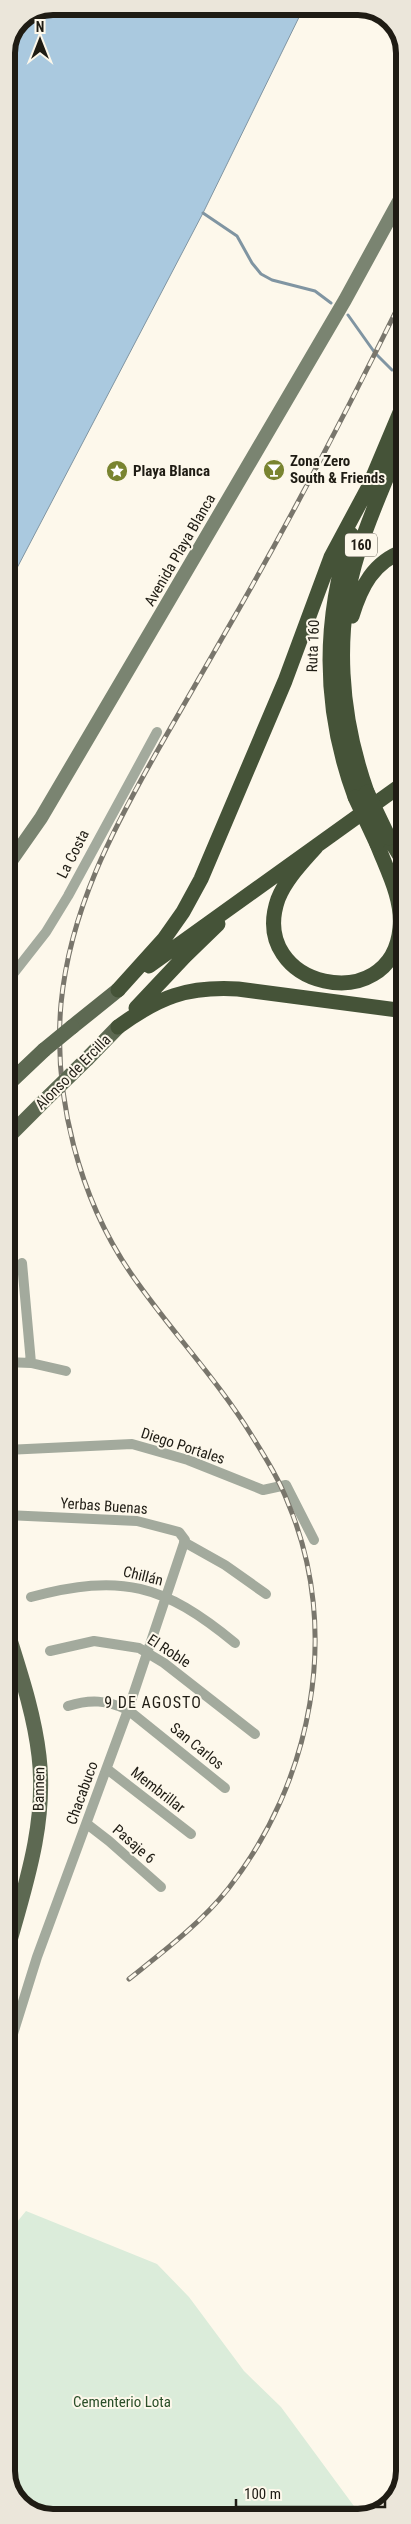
<svg xmlns="http://www.w3.org/2000/svg" width="411" height="2524" viewBox="0 0 411 2524" font-family="'Roboto Condensed',sans-serif">
  <style>
    .green { fill: #dbecda }
    .water { fill: #aac9df; stroke: #8095a2 }
    .lines { fill: none; stroke-linecap: round; stroke-linejoin: round }
    .stream { stroke: #8095a2; stroke-width: 3 }
    .street { stroke: #a3aa9d; stroke-width: 10 }
    .secondary { stroke: #7a8471; stroke-width: 14 }
    .primary { stroke: #5d6952; stroke-width: 15 }
    .highway { stroke: #455338; stroke-width: 15 }
    .rail-casing { stroke: #79766c; stroke-width: 5 }
    .rail { stroke: #fdf8eb; stroke-width: 3; stroke-dasharray: 9; stroke-linecap: butt }
    .primary-bridge { stroke: #5d6952; stroke-width: 15 }
    .highway-bridge { stroke: #455338; stroke-width: 15 }
    .labels { text-anchor: middle; stroke-width: 4; stroke-linejoin: round; paint-order: stroke }
    .shield { fill: #fdf8eb; stroke: #625e54; stroke-width: 1 }
    .shield-label { font-size: 14px; font-weight: bold; fill: #1f1c14 }
    .poi-label { font-size: 15px; font-weight: bold; fill: #1f1c14; stroke: #fdf8eb; text-anchor: start }
    .street-label { font-size: 15px; fill: #1f1c14; stroke: #fdf8eb }
    .park-label { font-size: 15px; fill: #2b4f29; stroke: #fdf8eb }
    .neighbourhood-label { font-size: 16px; letter-spacing: 1px; fill: #1f1c14; stroke: #fdf8eb }
    .rim { fill: none; stroke: #1f1c14; stroke-width: 6 }
  </style>
  <rect width="100%" height="100%" fill="#fdf8eb"/>
  <!-- green -->
  <path class="green" d="M26,2211L157,2264L189,2297L244,2371L281,2407L362,2517H47L20,2504L7,2477V2230L12,2228Z"/>
  <!-- water -->
  <path class="water" d="M53,6L304,7L203,213L6,589V53L20,20Z"/>
  <g class="lines">
    <!-- stream -->
    <path class="stream" d="M203,213L237,236L252,263L261,274L272,280L315,291L331,303
      M348,315L375,353L392,370"/>
    <!-- street -->
    <path class="street" d="M6,983L46,932L68,896L157,732
      M22,1263L31,1363
      M6,1362L31,1363L66,1371
      M6,1450L132,1444L188,1460L263,1490L286,1485L314,1540
      M6,1515L137,1521L179,1532L185,1540L128,1710L37,1957L7,2053
      M184,1542L225,1565L266,1594
      M31,1597C122,1573 163,1584 235,1643
      M50,1651L94,1641L139,1648L164,1663L255,1734
      M68,1706C90,1699 107,1700 128,1710L225,1788
      M7,1740C14,1760 16,1777 7,1797
      M107,1769L191,1834
      M87,1824L109,1841L161,1887"/>
    <!-- secondary -->
    <path class="secondary" d="M6,868L41,818L164,609L345,300L404,192"/>
    <!-- primary -->
    <path class="primary" d="M72,1027L118,990
      M87,1059L118,1027
      M6,1086L44,1050
      M6,1139L44,1101
      M6,1627C19,1669 34,1712 39,1756C47,1823 25,1887 7,1951"/>
    <!-- highway -->
    <path class="highway" d="M364,498L404,403
      M351,534C322,622 323,710 355,797
      M352,616C361,587 373,562 404,551
      M367,792C340,716 333,632 358,553C370,514 388,475 404,437
      M389,838L405,864
      M316,847C302,863 286,879 278,899C247,988 392,1019 400,928C403,899 387,870 377,844
      M149,966L404,783
      M118,990L164,939L183,912L201,879L285,681L331,557L368,488
      M136,1008L185,956L218,924
      M118,1027C159,997 187,986 238,989L405,1011"/>
    <!-- rail casing -->
    <g class="rail-casing">
      <path id="rail" d="M129,1979C164,1951 200,1924 228,1889C312,1782 342,1631 288,1503C279,1479 265,1457 252,1436C217,1379 170,1330 132,1275C79,1199 53,1096 61,1004C70,909 113,829 159,748C186,701 213,654 240,607C298,505 352,401 404,295"/>
    </g>
    <!-- rail -->
    <use href="#rail" class="rail"/>
    <!-- primary-bridge -->
    <path class="primary-bridge" d="M44,1050L72,1027
      M44,1101L87,1059"/>
    <!-- highway-bridge -->
    <path class="highway-bridge" d="M367,792L389,838
      M355,797L377,844"/>
  </g>
  <!-- icons -->
  <defs>
    <g id="bar-disc" transform="scale(1.125)"><circle r="9.5" fill="#798430" stroke="#fdf8eb"/><path d="M-6-5H6L.8 .8V4.5H3.5V6h-7V4.5H-.8V.8Z" fill="#fff"/></g>
    <g id="sight-disc" transform="scale(1.125)"><circle r="9.5" fill="#798430" stroke="#fdf8eb"/><path d="M0-6L1.8-2.2L6-1.7L2.9 1.2L3.7 5.4L0 3.3L-3.7 5.4L-2.9 1.2L-6-1.7L-1.8-2.2Z" fill="#fff"/></g>
  </defs>
  <g fill-rule="evenodd">
    <use href="#bar-disc" x="274" y="470"/>
    <use href="#sight-disc" x="117" y="471"/>
  </g>
  <g class="labels">
    <!-- shield labels -->
    <rect class="shield" x="345" y="533.5" width="32" height="23" rx="4"/>
    <g class="shield-label">
      <text x="361" y="550">160</text>
    </g>
    <!-- poi labels -->
    <g class="poi-label">
      <text x="290" y="466">Zona Zero<tspan x="290" dy="17">South &amp; Friends</tspan></text>
      <text x="133" y="476">Playa Blanca</text>
    </g>
    <!-- street labels -->
    <g class="street-label">
      <text transform="translate(180 550) rotate(-60)" y="5">Avenida Playa Blanca</text>
      <text transform="translate(313 646) rotate(-88)" y="5">Ruta 160</text>
      <text transform="translate(73 854) rotate(-63)" y="5">La Costa</text>
      <text transform="translate(73 1072) rotate(-45)" y="5">Alonso de Ercilla</text>
      <text transform="translate(183 1446) rotate(18)" y="5">Diego Portales</text>
      <text transform="translate(104 1506) rotate(4)" y="5">Yerbas Buenas</text>
      <text transform="translate(143 1576) rotate(14)" y="5">Chillán</text>
      <text transform="translate(169 1651) rotate(33)" y="5">El Roble</text>
      <text transform="translate(197 1746) rotate(39)" y="5">San Carlos</text>
      <text transform="translate(39 1789) rotate(-89)" y="5">Bannen</text>
      <text transform="translate(158 1790) rotate(38)" y="5">Membrillar</text>
      <text transform="translate(82 1793) rotate(-70)" y="5">Chacabuco</text>
      <text transform="translate(134 1844) rotate(41)" y="5">Pasaje 6</text>
    </g>
    <!-- park labels -->
    <g class="park-label">
      <text x="122" y="2407">Cementerio Lota</text>
    </g>
    <!-- neighbourhood labels -->
    <g class="neighbourhood-label">
      <text x="153" y="1708">9 DE AGOSTO</text>
    </g>
  </g>
  <!-- crop -->
  <path d="M0 0H411V2524H0ZM53 15H358A38 38 0 0 1 396 53V2471A38 38 0 0 1 358 2509H53A38 38 0 0 1 15 2471V53A38 38 0 0 1 53 15Z" fill="#ebe6da" fill-rule="evenodd"/>
  <path class="rim" d="M53 15H358A38 38 0 0 1 396 53V2471A38 38 0 0 1 358 2509H53A38 38 0 0 1 15 2471V53A38 38 0 0 1 53 15Z"/>
  <!-- north arrow -->
  <g transform="translate(40 40)" stroke="#fdf8eb" stroke-width="4" paint-order="stroke">
  <path d="M0-4L9 19L0 12L-9 19Z" fill="#1f1c14"/>
  <text y="-8" font-size="14" font-weight="bold" text-anchor="middle" fill="#1f1c14">N</text>
  </g>
  <!-- scale -->
  <path d="M236 2499v8h149v-8" fill="none" stroke="#1f1c14" stroke-width="2.5"/>
  <text x="244" y="2499" font-size="15" fill="#1f1c14" stroke="#fdf8eb" stroke-width="4" paint-order="stroke">100 m</text>
</svg>
